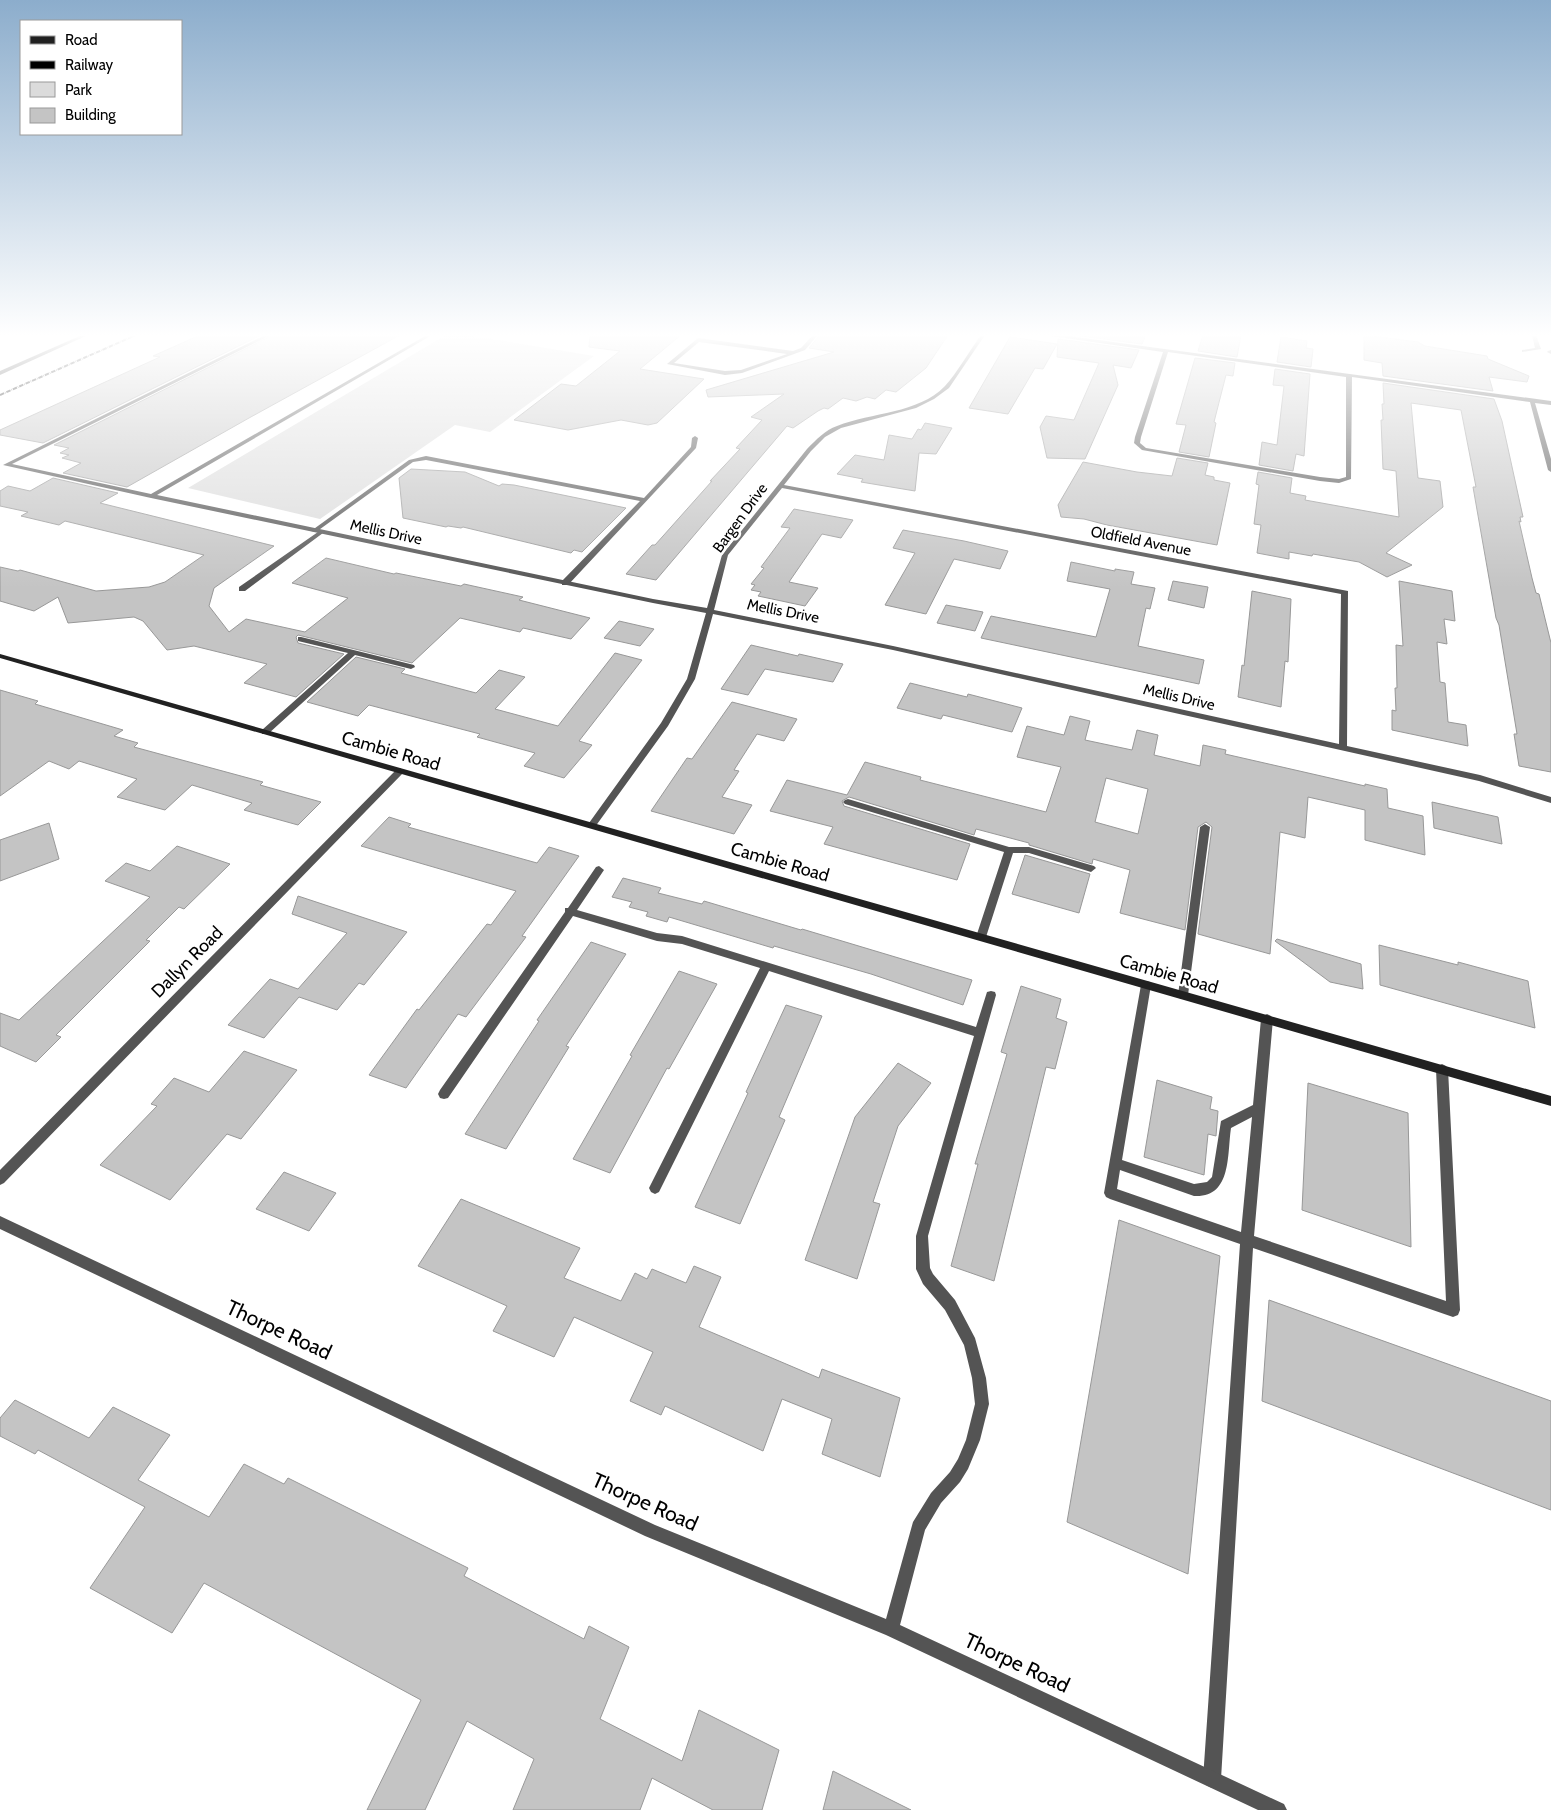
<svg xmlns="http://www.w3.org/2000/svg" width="1551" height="1810" viewBox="0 0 1551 1810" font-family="Cabin,sans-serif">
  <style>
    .green { fill: #dbdbdb }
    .building { fill: #c4c4c4; stroke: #989898; fill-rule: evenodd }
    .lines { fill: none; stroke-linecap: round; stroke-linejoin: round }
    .service { fill: #545454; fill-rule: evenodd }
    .minor { fill: #545454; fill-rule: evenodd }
    .secondary { fill: #212121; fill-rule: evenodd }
    .rail { stroke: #000; stroke-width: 2; stroke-dasharray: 4.5 1 0.5 1; stroke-linecap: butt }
    .labels { text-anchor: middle; stroke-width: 5; stroke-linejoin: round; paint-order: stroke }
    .far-street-label { font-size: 15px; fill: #000; stroke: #fff }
    .street-label { font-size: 18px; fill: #000; stroke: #fff }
    .near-street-label { font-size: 21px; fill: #000; stroke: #fff }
  </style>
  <rect width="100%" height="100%" fill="#fff"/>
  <!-- green -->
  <path class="green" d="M446,335H467L594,356L490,432L455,425L320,519L188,488Z"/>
  <!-- building -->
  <path class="building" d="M200,335H261L43,443L0,435V430L160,357L153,356Z
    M273,335H400L249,418L127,487L63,473L81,463L62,458L69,455L60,453L69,448L54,445Z
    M590,335H681L640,369L704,379L657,423L648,425L621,420L568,430L514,420L561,384L576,386L620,351L589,347Z
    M820,335H948L926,368L896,392L886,390L875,399L867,397L856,401L843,398L828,409L824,408L818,411L793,428L787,426L656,580L626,574L652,545H655L712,481H710L740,449L736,448L762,420L751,417L784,394L708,397L706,390L834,352L809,348Z
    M1074,335H1146L1142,344Z
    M1203,335H1241L1237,357L1198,351Z
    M1364,335L1418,342L1425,346L1487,356L1488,359L1529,376L1527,382L1489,377L1493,391L1383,376L1382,363L1364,360Z
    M1010,337L1057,344L1043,369L1035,368L1008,414L969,408Z
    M1281,337L1307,341L1306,348L1313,349L1311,367L1277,362Z
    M1058,339L1139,350L1131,368L1113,365L1118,385L1085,459L1047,458L1040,427L1046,416L1074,420L1099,363L1057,357Z
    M1195,358L1235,363L1233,376L1226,375L1214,422L1216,423L1209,457L1179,452L1186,425L1176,424Z
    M1275,369L1310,374L1304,456L1296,454L1293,471L1259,465L1262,442L1277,445L1284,386L1273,385Z
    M1383,383L1494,399L1502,421L1523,517H1520L1521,522L1519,521L1532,578L1536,593L1539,594L1551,643V772L1519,766L1514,734H1517L1499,625L1496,618L1473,487H1476L1461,410L1411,403L1418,478L1440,481L1443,507L1386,553L1412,565L1387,577L1359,562L1313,554L1312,556L1289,552V559L1257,553L1261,525L1254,524L1259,485L1256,484L1258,472L1292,478L1290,493L1306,496L1305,500L1399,517L1396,471L1383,469L1381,420H1383L1382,404H1384Z
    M925,423L952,428L936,454L919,453L915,491L861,482L863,479L837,474L855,455L884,460L889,435L912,439L918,429L921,430Z
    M1177,458L1208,463L1205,475L1214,477V480L1230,483L1217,545L1107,525L1084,519L1061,517L1058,505L1083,462L1137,472L1172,476Z
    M411,469L465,472L499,486L502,484L514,485L626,508L582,552L574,550L571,553L463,527L461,528L448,526L446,527L403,518L399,478Z
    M53,478L118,493L100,503L274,546L214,588L209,606L229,632L246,619L305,632L348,598L292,583L326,558L394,574L396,573L461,586L464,584L523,597L519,600L590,618L571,639L523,628L520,632L460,618L412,663L298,635L296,637L298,643L344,654L296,697L244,683L267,664L194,646L167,650L143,621L134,617L68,623L58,597L34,611L0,601V567L18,571L20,570L96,591L149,587L165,582L204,555L65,521L59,525L21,516L28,512L0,506V491L8,486L30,491Z
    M794,509L853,520L841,538L822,534L789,582L818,588L805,606L758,596L761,592L751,590L755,585L751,584L764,568L761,567L790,528L781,527Z
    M903,530L964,541L1008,551L1000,569L954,559L926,614L885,605L915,553L893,548Z
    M1071,562L1115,571V569L1134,572L1131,584L1155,588L1150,609L1146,608L1138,646L1204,660L1199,684L981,638L991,616L1096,637L1110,589L1067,581Z
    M1173,581L1208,587L1204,608L1168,600Z
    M1399,581L1452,591L1455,621L1444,619L1447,644L1437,642L1440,682L1445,683L1448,722L1466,725L1468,746L1392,730V710L1396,711L1395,688H1397L1396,645L1403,646Z
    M1252,591L1291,599L1288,662L1285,661L1281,707L1238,697L1242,665L1244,666Z
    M946,605L983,612L975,631L937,623Z
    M619,621L654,629L640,646L604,638Z
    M751,645L798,656L799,654L843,664L833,682L765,669L748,695L721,689Z
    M615,653L642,660L579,741L592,745L564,778L524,766L535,753L477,737L480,734L369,705L358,716L307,702L356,657L405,669L401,673L476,693L499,670L525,677L495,709L558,726Z
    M910,683L967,697L968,694L1022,708L1012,732L943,715L941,719L897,708Z
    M0,690L38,701L35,704L123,730L114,736L138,743L134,747L263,782L260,785L321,802L298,825L244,810L252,803L192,785L165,810L117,797L137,779L79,761L69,769L49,761L0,796Z
    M732,702L797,719L784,741L757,734L734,770L739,771L722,797L752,805L734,834L651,811L687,758L692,759Z
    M1070,716L1090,721L1085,740L1132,750L1137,730L1158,735L1154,755L1200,766L1203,745L1226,750L1225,754L1365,786V784L1387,789L1388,808L1423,816L1425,855L1365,840V810L1308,797L1305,838L1280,832L1270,954L1198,934L1212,827L1206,822L1198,827L1185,930L1120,913L1130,870L1093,859L1092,864L1029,845V843L976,829L974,835L849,797L842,801L844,806L970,844L957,880L824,844L833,827L770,811L787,780L847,795L865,762L921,777L920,780L1046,812L1061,767L1017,757L1027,726L1064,735ZM1106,778L1148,789L1138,834L1095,822Z
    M1432,802L1498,817L1502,844L1434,828Z
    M389,817L411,824L408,827L537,863L549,847L579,856L522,936L526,937L466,1017L458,1014L406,1088L369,1075L417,1009L419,1010L487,924L491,925L516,891L361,846Z
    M49,823L59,859L0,881V840Z
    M177,846L230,864L184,909L179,907L146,940L150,941L56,1035L61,1037L36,1062L0,1046V1013L19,1020L150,897L105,881L126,863L150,871Z
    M1025,855L1090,874L1079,913L1012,894Z
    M623,878L661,888L658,893L702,904L704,901L801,930L802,929L972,980L963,1005L871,974L774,946L773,948L669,917L667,922L646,916L648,912L629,907L632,902L612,897Z
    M298,896L407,932L364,985L359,983L337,1010L299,997L264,1038L228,1025L270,979L298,989L347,933L292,914Z
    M1277,939L1361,964L1363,989L1330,982L1275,941Z
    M591,942L626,954L566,1046L569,1047L506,1149L465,1134L539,1021L537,1020Z
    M1379,945L1458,965V962L1528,981L1535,1028L1380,985Z
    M679,971L717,984L669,1069L667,1068L610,1173L573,1159L632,1056L630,1055Z
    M1021,986L1061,999L1056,1018L1067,1022L1055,1069L1046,1067L994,1281L951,1266L978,1164H975L1007,1054L1001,1052Z
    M786,1005L822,1016L779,1117L785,1120L740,1224L695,1207L748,1093L746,1092Z
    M244,1051L297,1070L241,1139L227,1134L170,1200L100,1165L157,1106L151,1104L174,1078L209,1092Z
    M898,1063L931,1083L898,1126L873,1202L880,1204L857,1279L805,1260L855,1117Z
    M1157,1080L1212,1097L1210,1109L1218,1111L1216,1136L1208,1134L1204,1175L1144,1157Z
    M1308,1083L1408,1113L1411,1247L1302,1210Z
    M284,1172L336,1193L309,1231L256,1209Z
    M461,1199L580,1248L564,1278L621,1301L635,1273L647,1279L652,1269L686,1283L694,1266L721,1277L699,1327L819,1378L822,1369L900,1398L880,1477L822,1454L832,1419L782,1399L763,1451L665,1406L661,1415L630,1401L653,1352L574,1317L554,1357L493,1331L507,1306L418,1266Z
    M1119,1220L1220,1256L1188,1574L1067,1522Z
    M1269,1300L1551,1401V1510L1262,1401Z
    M15,1400L89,1438L113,1407L170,1435L138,1480L209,1517L244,1464L284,1484L288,1478L468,1568L464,1576L584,1639L589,1626L629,1647L600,1719L682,1761L699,1710L779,1750L762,1810H713L652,1778L640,1810H513L534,1759L467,1721L425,1810H367L421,1700L204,1583L172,1633L90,1588L145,1507L38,1450L35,1454L0,1436V1418Z
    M833,1771L911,1810H823Z"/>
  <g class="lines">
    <!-- service -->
    <path class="service" d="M1532,335H1536L1541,349L1522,352V350L1535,348Z
      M695,436L698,438L696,448L568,585H562V581L640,501L426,460L413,462L316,532L311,531L409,460L426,456L644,498L691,447L692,438Z
      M318,532L323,533L245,591H239V587Z
      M1146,981L1150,982L1151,985L1122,1160L1194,1184L1207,1182L1212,1177L1221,1121L1253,1105L1261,1019L1263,1016L1267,1014L1271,1016L1273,1019L1254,1236L1446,1301L1436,1069L1438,1066L1442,1064L1446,1066L1448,1069L1460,1310L1458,1315L1453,1317L1253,1248L1221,1779L1218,1785L1212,1788L1206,1785L1203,1779L1240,1244L1110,1199L1106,1197L1104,1193L1141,985L1142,982ZM1252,1117L1241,1232L1117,1189L1120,1170L1194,1196C1232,1198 1227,1155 1231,1128Z"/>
    <!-- minor -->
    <path class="minor" d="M265,335H271L12,464L151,494L427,335H432L157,495L653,599L707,608L722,555L807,449C816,440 825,430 837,426C872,412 918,414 945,386C957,373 970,350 981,335H985L949,388L934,399L916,408L841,428L825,437L811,451L784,485L1348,591L1347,746L1480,775L1551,797V803L1479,781L893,650L713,614L695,679L668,726L595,827H589L587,825L589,823L661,723L687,679L706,613L653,603L151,498L3,465ZM782,488L1341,594L1339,744L893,646L714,610L728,555Z
      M813,335H818L805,350L742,373L725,375L667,364L698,338L793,351L801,348ZM699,342L787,354L741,370L725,371L674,363Z
      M1049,335H1061L1551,401V405L1535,403L1551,459V472L1548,470L1530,402L1352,377L1351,479L1339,483L1320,481L1142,450L1134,443L1135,437L1163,352L1051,336ZM1168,352L1346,377V477L1339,479L1320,477L1146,448L1140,443L1141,437Z
      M1551,350V354L1547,352L1548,351Z
      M298,637H301L414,665L415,667L411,669L355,655L268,734H262V730L348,653L298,641Z
      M400,768L404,771L403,773L4,1183L0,1185V1170L397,769Z
      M848,799L1009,847H1029L1094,866L1096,868L1091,872L1029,853H1013L986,937L985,940H977L976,937L1004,852L845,804L843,802L845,800Z
      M1205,824L1210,827L1188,995L1187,998L1183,999L1179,998L1178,995L1200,827Z
      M599,866L604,870L577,910L657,933L682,936L976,1027L987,992L991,991L995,992L996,995L928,1236L930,1268L933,1274L955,1300L975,1338L986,1378L989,1404L980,1440L968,1469L960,1482L941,1503L925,1530L900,1625L1284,1804L1287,1810H1258L886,1635L645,1536L0,1229V1216L655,1525L886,1619L913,1522L931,1493L950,1472L958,1459L966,1440L975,1404L972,1378L964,1345L945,1310L923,1284L916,1269V1236L974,1036L769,971L659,1192L655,1194L651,1192L649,1188L651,1184L760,968L682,944L657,941L573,916L448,1098L444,1099L440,1098L438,1094L440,1090L565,912V908H568L596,867Z"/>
    <!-- secondary -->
    <path class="secondary" d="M82,335H88L0,375V371Z
      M0,654L1551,1096V1106L0,658Z"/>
    <!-- rail -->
    <path class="rail" d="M0,395L136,335"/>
  </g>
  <!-- sky -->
  <linearGradient id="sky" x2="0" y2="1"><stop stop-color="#8cadcc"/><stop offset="0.57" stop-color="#fff"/><stop offset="1" stop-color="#fff" stop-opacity="0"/></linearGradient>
  <rect width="1551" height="588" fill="url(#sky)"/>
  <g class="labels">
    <!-- far-street labels -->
    <g class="far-street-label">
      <text transform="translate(740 518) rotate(-54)" y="5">Bargen Drive</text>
      <text transform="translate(386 532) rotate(12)" y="5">Mellis Drive</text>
      <text transform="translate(1141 541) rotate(11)" y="5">Oldfield Avenue</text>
      <text transform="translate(783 611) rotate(11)" y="5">Mellis Drive</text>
      <text transform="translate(1179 697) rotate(13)" y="5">Mellis Drive</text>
    </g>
    <!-- street labels -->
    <g class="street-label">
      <text transform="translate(391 751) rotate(16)" y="6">Cambie Road</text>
      <text transform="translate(780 862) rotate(16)" y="6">Cambie Road</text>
      <text transform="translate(187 962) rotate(-45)" y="6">Dallyn Road</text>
      <text transform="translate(1169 974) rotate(16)" y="6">Cambie Road</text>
    </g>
    <!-- near-street labels -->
    <g class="near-street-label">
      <text transform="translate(279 1330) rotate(25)" y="7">Thorpe Road</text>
      <text transform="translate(645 1502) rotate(24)" y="7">Thorpe Road</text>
      <text transform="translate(1017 1663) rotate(25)" y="7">Thorpe Road</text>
    </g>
  </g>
  <!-- legend -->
  <rect x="20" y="20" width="162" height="115" fill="#ffffff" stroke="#999999"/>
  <rect x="30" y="36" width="25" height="8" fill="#212121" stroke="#999999"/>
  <text x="65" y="45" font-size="15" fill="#000000">Road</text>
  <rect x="30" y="61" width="25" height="8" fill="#000000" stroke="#999999"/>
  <text x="65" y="70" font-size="15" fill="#000000">Railway</text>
  <rect x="30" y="82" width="25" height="15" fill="#dbdbdb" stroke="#999999"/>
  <text x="65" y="95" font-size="15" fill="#000000">Park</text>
  <rect x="30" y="108" width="25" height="15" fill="#c4c4c4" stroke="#999999"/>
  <text x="65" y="120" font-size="15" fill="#000000">Building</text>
</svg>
